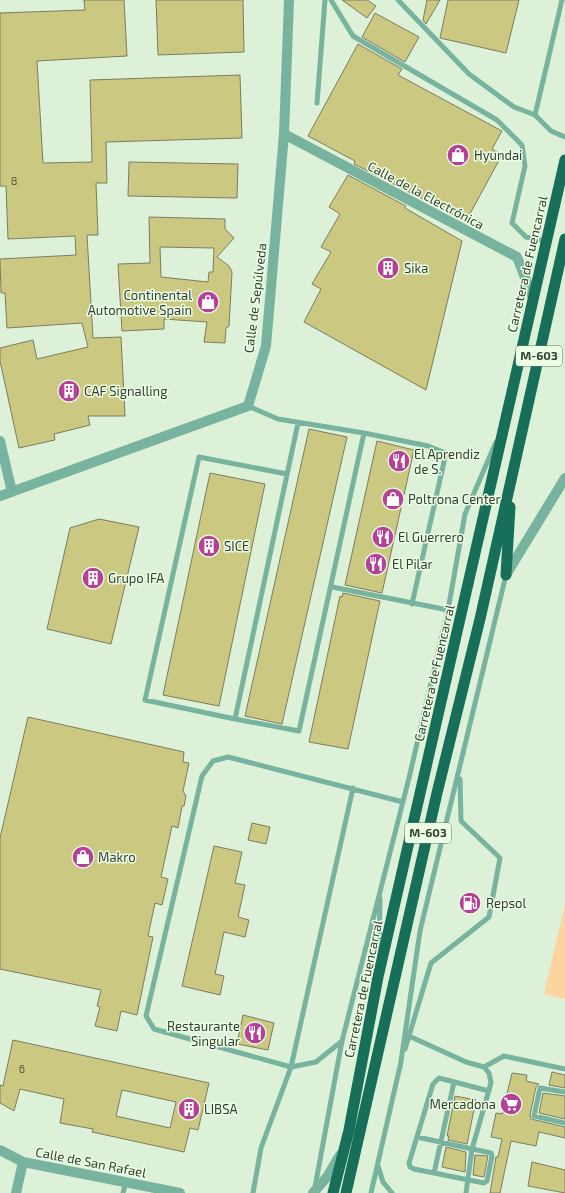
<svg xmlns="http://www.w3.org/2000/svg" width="565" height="1193" viewBox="0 0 565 1193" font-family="'Exo 2',sans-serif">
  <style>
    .green { fill: #fcd49f }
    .building { fill: #cac881; stroke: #7d7c61; fill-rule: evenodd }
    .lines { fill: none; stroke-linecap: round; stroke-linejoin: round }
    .service { stroke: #77b39e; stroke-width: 5 }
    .minor { stroke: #77b39e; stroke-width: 10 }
    .trunk { stroke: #176f5a; stroke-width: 11 }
    .labels { text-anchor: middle; stroke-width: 3; stroke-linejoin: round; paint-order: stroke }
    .number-label { font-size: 11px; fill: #5a6046 }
    .shield { fill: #ebffe5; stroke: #6c7768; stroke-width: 1 }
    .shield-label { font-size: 12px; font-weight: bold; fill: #353d33 }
    .poi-label { font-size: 13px; fill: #353d33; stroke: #ebffe5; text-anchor: start }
    .street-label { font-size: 13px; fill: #353d33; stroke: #ebffe5 }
  </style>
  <rect width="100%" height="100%" fill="#ddf1d8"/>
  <!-- green -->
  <path class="green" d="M565,904V999L544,994Z"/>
  <!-- building -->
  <path class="building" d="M84,0H124L127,56L37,61L43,163L92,162L90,80L240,75L242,138L106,142L107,183H96L98,235H87L93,338L121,337L125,416H88L90,425L54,434L55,440L19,448L0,361V348L33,340L37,359L88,347L82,323L7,328L5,293H1L0,259L76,255L75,236L8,239L6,186H0V13L85,10Z
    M156,0H243L244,52L158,55Z
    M342,0H367L376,6L367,18Z
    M427,0H440L426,24L423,20Z
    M448,0H519L506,53L440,38Z
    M375,13L419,37L405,62L362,37Z
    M358,44L402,69L398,75L502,131L492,149L502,155L466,221L354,164L355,161L308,136Z
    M129,162L238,164L237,198L128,196Z
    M348,175L406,206L405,208L462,241L426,390L304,322L321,289L312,284L331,252L321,247L340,214L329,207Z
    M149,217L225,219V229L234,238L217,257L229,266L232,272L229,326L226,328L225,343L204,342L207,322L164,319V329L122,331L118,264L150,263ZM160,247L214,248L213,272H209L208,282L161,277Z
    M309,429L347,437L282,724L245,716Z
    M377,441L414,450L382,593L345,585Z
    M210,473L265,484L219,706L163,695Z
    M99,519L139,527L111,644L47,629L70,528Z
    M343,593L380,601L348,749L309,742L340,596L342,597Z
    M28,717L184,752L183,762L189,763L183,791L186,796L184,806H182L178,828L172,826L161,877L168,879L162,905L155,903L148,936L153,937L137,1015L121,1011L117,1031L95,1026L100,1007L97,1006L101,990L0,969V838Z
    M252,823L270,827L266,844L248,840Z
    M214,846L242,852L235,883L245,885L238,917L249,920L245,937L224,932L215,974L224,976L220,995L182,986Z
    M243,1015L274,1023L268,1050L237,1044Z
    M13,1040L209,1083L198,1130L190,1128L184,1152L92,1132L93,1129L60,1123L64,1099L20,1089L14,1111L0,1103V1085L3,1086ZM122,1090L176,1102L170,1128L116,1116Z
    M552,1072L565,1075V1088L549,1085Z
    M512,1073L527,1075L526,1081L539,1084L536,1087L530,1115L531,1119L565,1127V1138L539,1132L536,1146L511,1141L500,1193H490L496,1157H498L502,1139L491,1137L496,1113L502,1114Z
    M543,1093L565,1096V1119L539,1113Z
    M455,1096L476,1100L467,1144L448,1140L449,1136H447Z
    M446,1147L466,1152L465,1172L442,1167Z
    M475,1155L488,1156L484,1177L473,1175Z
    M532,1162L565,1170V1193L528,1186Z"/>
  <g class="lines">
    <!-- service -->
    <path class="service" d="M331,0L353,36L497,120L522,145L525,166L512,223L526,237L546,241
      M398,0L469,74L514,107L535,115
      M562,0L535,115L551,131L565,137
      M317,103L325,0
      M248,406L278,419L364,433L428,446L446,453L412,604
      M298,423L235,719L299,731L364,433
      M332,587L448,610
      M235,719L145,700L199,457L287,474
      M379,954L380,898
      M409,1036L466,1062L484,1067L489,1073L491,1083L472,1149L466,1193
      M342,1041L316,1062L291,1067L154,1029L146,1016L202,776L213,761L228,757L403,802
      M405,1049L431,963L489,917L500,858L461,821L460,779
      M484,1067L504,1056L565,1069
      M400,1068L420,931L506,575
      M565,1092L540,1088L534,1116L565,1123
      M417,1137L491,1153L492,1156L487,1181L484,1183L414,1169L410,1167L409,1163L433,1084L439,1078L489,1091
      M378,1166L383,1182L392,1193
      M434,1173L454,1082
      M315,1187L342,1041L409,778L448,610L465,514L496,442
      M123,1193L126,1182
      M253,1193L261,1148L291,1067L353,788
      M371,1193L400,1066"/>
    <!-- minor -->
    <path class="minor" d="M284,134L517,257L533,298
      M0,441L12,492
      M0,496L248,406L266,346L284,134L289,0
      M506,575L565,478
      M0,1150L23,1162L180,1193
      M16,1193L23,1162
      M313,1193L327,1177L340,1155"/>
    <!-- trunk -->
    <path class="trunk" d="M506,575L510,507
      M333,1193L349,1130L378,977L565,160
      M346,1193L437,793L480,619L565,239"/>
  </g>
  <!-- icons -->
  <defs>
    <g id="shop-disc" transform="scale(1.15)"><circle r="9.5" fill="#b54098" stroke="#ebffe5"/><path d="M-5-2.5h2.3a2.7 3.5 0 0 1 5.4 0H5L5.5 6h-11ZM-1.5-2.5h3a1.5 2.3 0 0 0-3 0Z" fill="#fff"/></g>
    <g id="building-disc" transform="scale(1.15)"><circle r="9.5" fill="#b54098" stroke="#ebffe5"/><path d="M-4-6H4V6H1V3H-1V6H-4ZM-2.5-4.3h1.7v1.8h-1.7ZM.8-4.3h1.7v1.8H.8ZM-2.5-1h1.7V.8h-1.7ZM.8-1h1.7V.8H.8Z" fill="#fff"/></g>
    <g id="restaurant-disc" transform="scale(1.15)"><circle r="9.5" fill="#b54098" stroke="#ebffe5"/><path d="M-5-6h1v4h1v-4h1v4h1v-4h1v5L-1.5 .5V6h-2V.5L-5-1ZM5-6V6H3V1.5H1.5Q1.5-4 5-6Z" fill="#fff"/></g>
    <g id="fuel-disc" transform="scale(1.15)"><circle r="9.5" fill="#b54098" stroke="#ebffe5"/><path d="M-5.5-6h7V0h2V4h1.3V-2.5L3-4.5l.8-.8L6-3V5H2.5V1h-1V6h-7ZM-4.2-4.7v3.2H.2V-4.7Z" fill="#fff"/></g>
    <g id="supermarket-disc" transform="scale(1.15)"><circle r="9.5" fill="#b54098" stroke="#ebffe5"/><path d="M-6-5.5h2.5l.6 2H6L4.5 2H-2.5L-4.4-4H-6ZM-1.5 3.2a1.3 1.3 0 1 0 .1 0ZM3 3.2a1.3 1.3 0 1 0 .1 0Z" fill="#fff"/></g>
  </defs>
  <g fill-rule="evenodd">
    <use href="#shop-disc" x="458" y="155"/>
    <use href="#building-disc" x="388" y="268"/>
    <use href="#shop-disc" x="208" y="302"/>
    <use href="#building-disc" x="69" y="391"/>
    <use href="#restaurant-disc" x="399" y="461"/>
    <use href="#shop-disc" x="393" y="499"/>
    <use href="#restaurant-disc" x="383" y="537"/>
    <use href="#building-disc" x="209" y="546"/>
    <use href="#restaurant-disc" x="376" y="564"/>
    <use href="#building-disc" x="93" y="578"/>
    <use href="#shop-disc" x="83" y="857"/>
    <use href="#fuel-disc" x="470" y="903"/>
    <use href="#restaurant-disc" x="255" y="1033"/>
    <use href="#supermarket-disc" x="511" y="1104"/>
    <use href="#building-disc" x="189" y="1109"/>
  </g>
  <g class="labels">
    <!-- number labels -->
    <g class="number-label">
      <text x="14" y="185">8</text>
      <text x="22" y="1073">6</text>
    </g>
    <!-- shield labels -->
    <g class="shield">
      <rect x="516" y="346" width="46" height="20" rx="3"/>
      <rect x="405" y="823" width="46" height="20" rx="3"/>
    </g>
    <g class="shield-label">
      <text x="539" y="360">M-603</text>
      <text x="428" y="837">M-603</text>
    </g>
    <!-- poi labels -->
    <g class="poi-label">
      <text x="474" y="160">Hyundai</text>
      <text x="404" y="273">Sika</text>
      <text x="192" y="300" text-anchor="end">Continental<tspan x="192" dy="15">Automotive Spain</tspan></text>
      <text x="84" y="396">CAF Signalling</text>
      <text x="414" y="459">El Aprendiz<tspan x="414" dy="15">de S.</tspan></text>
      <text x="408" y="504">Poltrona Center</text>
      <text x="398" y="542">El Guerrero</text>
      <text x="224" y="551">SICE</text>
      <text x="392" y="569">El Pilar</text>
      <text x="108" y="583">Grupo IFA</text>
      <text x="98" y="862">Makro</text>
      <text x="486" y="908">Repsol</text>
      <text x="240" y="1031" text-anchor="end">Restaurante<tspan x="240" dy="15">Singular</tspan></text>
      <text x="496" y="1109" text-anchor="end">Mercadona</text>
      <text x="204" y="1114">LIBSA</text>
    </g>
    <!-- street labels -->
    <g class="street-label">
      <text transform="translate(426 195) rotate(28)" y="5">Calle de la Electrónica</text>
      <text transform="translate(527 264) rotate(-77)" y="5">Carretera de Fuencarral</text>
      <text transform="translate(255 298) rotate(-83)" y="5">Calle de Sepúlveda</text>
      <text transform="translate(434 673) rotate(-77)" y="5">Carretera de Fuencarral</text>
      <text transform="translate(363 989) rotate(-78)" y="5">Carretera de Fuencarral</text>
      <text transform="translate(91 1162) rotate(11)" y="5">Calle de San Rafael</text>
    </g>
  </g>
</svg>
